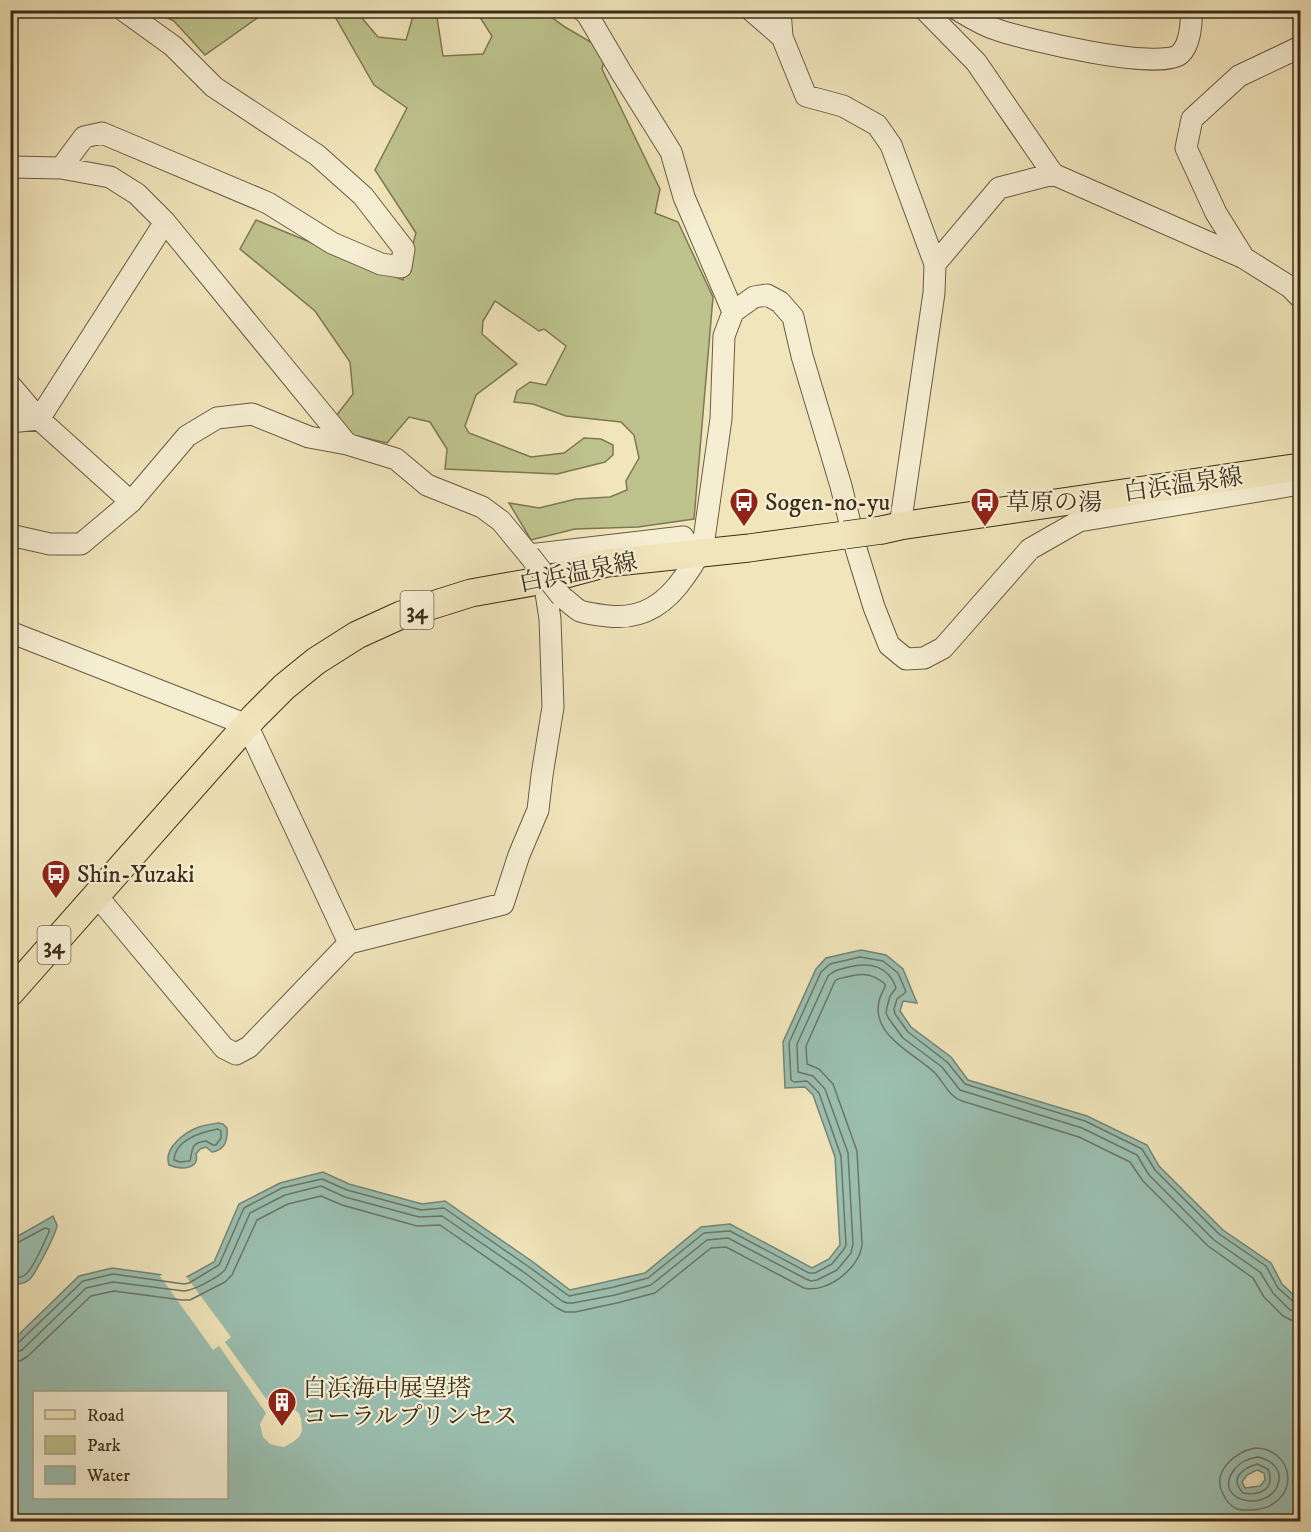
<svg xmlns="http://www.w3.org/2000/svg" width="1311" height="1532" viewBox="0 0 1311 1532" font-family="'IM FELL DW Pica','Noto Serif JP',serif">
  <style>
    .green { fill: #bec38d; stroke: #7c7854; stroke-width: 1.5 }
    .water { fill: #9bbfb0; stroke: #758574; stroke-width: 1.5; fill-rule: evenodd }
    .pier { fill: #f1e5bb }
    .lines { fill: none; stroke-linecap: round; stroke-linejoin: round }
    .shore { stroke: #6b7665; stroke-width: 1.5 }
    .minor-casing { stroke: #685b42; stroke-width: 23 }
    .major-casing { stroke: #3b2d1a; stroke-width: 29 }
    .minor { stroke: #f6eed3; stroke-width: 21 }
    .major { stroke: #f1e5bb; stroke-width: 27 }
    .minor-bridge-casing { stroke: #685b42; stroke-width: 23; stroke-linecap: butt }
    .major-bridge-casing { stroke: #3b2d1a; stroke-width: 29; stroke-linecap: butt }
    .minor-bridge { stroke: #f6eed3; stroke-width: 21 }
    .major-bridge { stroke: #f1e5bb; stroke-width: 27 }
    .labels { text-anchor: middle; stroke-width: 4.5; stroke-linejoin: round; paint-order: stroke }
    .shield { fill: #f6eed3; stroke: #736752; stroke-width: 1.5 }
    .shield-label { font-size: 22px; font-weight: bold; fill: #3b2d1a }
    .street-label { font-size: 24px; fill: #3b2d1a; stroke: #f6eed3 }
    .poi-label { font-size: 24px; fill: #3b2d1a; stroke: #f6eed3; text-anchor: start }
  </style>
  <rect width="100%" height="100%" fill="#f1e5bb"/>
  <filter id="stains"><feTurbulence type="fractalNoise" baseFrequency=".00333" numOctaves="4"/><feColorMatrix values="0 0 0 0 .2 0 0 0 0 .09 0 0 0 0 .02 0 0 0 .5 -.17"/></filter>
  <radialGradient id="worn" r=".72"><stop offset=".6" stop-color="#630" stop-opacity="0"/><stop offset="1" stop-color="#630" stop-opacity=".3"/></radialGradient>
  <!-- green -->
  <path class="green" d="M154,11H267L205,55L174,21Z
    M328,11H356L378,37L406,40L414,13L412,11H436L443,56L483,54L492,36L476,11H543L565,27L606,51L602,69L660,189L655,213L678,222L713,297L694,519L638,527L575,529L531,540L509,503L539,508L576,499L610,497L627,490L626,481L639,458L634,435L621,422L566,416L533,404L514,402L517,391L530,382L546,385L566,346L544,329L539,331L495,301L483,321L482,334L517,364L476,395L465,426L469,433L531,457L564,453L584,438L601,439L613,445V455L605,462L557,474L445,469L447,449L430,422L409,417L387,443L353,435L336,416L353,394L350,362L315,311L240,249L256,220L403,280L416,233L375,170L407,108L374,85L334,15Z"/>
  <!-- water -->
  <path class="water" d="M861,950L886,955L903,969L917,1003L903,1001L900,1011L911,1027L951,1057L968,1080L1087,1116L1147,1145L1159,1166L1223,1230L1271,1263L1282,1284L1300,1301V1521L11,1522V1342L79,1276L112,1268L185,1278L214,1262L239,1204L280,1183L323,1172L349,1184L422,1204L445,1201L533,1262L570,1290L645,1273L701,1227L730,1224L812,1268L829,1259L840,1245L835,1157L813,1095L805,1087L785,1088L783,1042L816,969L826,958ZM34,1392H226V1498H34ZM1257,1470L1264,1473L1265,1480L1260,1486L1245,1488L1242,1482L1247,1475Z
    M218,1123L223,1124L227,1128C228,1140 225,1150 212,1152L206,1147L200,1149L196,1154C200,1170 180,1170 169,1165C163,1148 185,1132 199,1127C205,1125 212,1124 218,1123Z
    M53,1216C54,1219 56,1222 57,1225C57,1232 35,1275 29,1280C24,1284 16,1285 11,1284V1240Z"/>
  <!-- pier -->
  <path class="pier" d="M165,1272L185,1275L231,1337L225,1342L272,1407L286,1405L292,1408L299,1413L301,1419L302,1431L299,1437L293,1442L284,1447L278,1446L270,1444L263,1437L260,1424L266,1413L219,1346L213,1350L160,1276Z"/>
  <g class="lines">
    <!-- shore -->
    <path class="shore" d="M218,1129L221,1131V1138L216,1145H213L206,1141C190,1143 193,1149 190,1161L180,1162L174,1160C175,1140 201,1132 218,1129Z
      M10,1245L15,1244L45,1228L49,1229V1232C44,1243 33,1269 25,1275C21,1278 15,1278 10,1279
      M10,1346L17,1344L83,1281L113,1274L184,1284L189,1283L219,1265L244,1208L282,1188L322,1179L347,1190L421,1210L444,1208L529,1267L569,1296L614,1287L648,1278L704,1233L730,1231L809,1273H815L832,1264L844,1249L846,1245L841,1156L819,1093L807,1081L794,1082L791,1080L789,1043L821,972L830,964L860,957L883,961L898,973L906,992L897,999L894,1009L895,1014L908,1032L947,1062L965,1084L1085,1121L1142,1149L1155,1170L1219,1234L1266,1266L1278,1288L1295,1303L1300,1305
      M10,1353L17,1352L22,1350L86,1288L113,1282L184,1291C195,1290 217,1278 225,1270L250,1213L285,1195L321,1186L345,1197L419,1217L442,1216L525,1273L562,1301L567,1303H573L615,1295L651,1285L707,1240L728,1238L806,1279L811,1281L817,1280L837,1270L851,1253L853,1244L848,1153L825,1089L813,1076L798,1072L797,1044L828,976C834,970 841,969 849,967C870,962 889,966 896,988L890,996L887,1007L886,1013L889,1019L903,1038L942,1067L960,1090L1082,1128L1137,1155L1149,1175L1214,1240L1260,1272L1273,1293L1290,1310L1300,1312
      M10,1362L20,1361L28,1356L91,1296L114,1291L182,1300H190L225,1282L232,1275L257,1220L288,1204L321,1196L342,1205L417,1226L440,1225L519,1280L557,1308L565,1312H575L617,1303L655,1293L711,1248L726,1247L804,1288C827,1294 861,1267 862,1244L857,1151L833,1084L819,1069L807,1064L806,1046L835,981L838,979C857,974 869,970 885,984V987C860,1029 908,1049 934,1072C944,1082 948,1096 962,1101L1079,1137L1130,1162L1143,1181L1208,1246L1253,1278L1264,1297L1283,1316L1291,1320L1300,1321
      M1255,1448C1288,1448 1301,1488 1271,1505C1266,1509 1259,1509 1253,1510C1247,1510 1241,1511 1235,1508C1229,1505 1226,1500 1223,1494C1211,1472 1235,1452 1255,1448Z
      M1258,1457C1271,1460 1283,1469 1278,1484C1268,1514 1211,1501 1234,1470C1240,1462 1249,1458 1258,1457Z
      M1257,1464L1268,1469C1276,1489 1260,1496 1243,1493C1229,1478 1242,1469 1257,1464Z"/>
    <!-- minor casing -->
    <g class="minor-casing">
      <path id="minor" d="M582,10L587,14L621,72L671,152L684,197L733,312
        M751,10L782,37
        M780,10L782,37L806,96L843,106L877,125L891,145L935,264L934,293L900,526
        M925,10L976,62L1053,174L1244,258L1290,287L1300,297
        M958,10C970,17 982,25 995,29C1022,39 1161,72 1180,54C1190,45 1192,23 1191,10
        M10,167L61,168L110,177L137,194L165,222L347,444
        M61,168L84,137L102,133L268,203L332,243L381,264L401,267L404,249L363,196L317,155L214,87L173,46L123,10
        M1244,258L1216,213L1186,148L1192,119L1239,76L1300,47
        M935,264L999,188L1053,174
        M10,385L39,419L131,502
        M39,419L165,222
        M10,422L39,419
        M10,535L50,544H81L131,502L187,436L217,418L252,414L309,437L347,444L396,459L427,485L482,507L501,521L529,555L683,537L693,553
        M562,597C568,601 574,608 580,611C589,614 599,615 608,616C642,620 666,604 685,576C694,564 700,554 704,539L721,419L724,336L733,312L754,297L767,295L780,302L793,317L802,356L841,486L857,552L874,607L889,645L906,659L924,658L943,648L1030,549L1079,521L1300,484
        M10,632L247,725L349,943
        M97,896L224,1048L236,1054L249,1047L349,943L503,904L519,855L538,810L542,775L553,707L550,619L544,580"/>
    </g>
    <!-- major casing -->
    <g class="major-casing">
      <path id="major" d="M882,530L900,526L1300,467
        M10,993L254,717L284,687L316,661L357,635L401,615L471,593L544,580L607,563L749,548L845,535"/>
    </g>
    <!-- minor -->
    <use href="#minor" class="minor"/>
    <!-- major -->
    <use href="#major" class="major"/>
    <!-- minor-bridge casing -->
    <g class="minor-bridge-casing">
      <path id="minor-bridge" d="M529,555L562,597"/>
    </g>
    <!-- major-bridge casing -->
    <g class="major-bridge-casing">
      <path id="major-bridge" d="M845,535L882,530"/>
    </g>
    <!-- minor-bridge -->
    <use href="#minor-bridge" class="minor-bridge"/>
    <!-- major-bridge -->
    <use href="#major-bridge" class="major-bridge"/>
  </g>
  <!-- icons -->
  <defs>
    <g id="bus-pin" transform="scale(1.5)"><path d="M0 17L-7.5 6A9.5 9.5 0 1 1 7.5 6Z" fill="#8f2418" stroke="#f6eed3"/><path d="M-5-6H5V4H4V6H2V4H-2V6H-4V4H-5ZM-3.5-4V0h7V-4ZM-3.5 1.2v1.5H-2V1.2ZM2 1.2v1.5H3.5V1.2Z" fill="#fff"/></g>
    <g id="building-pin" transform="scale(1.5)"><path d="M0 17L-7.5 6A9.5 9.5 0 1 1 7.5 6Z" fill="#8f2418" stroke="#f6eed3"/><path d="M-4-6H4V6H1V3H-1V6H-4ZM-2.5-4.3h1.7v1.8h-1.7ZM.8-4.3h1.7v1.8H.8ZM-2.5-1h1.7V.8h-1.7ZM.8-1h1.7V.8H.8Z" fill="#fff"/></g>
  </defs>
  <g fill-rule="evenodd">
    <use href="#bus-pin" x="744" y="502"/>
    <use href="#bus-pin" x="985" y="502"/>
    <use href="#bus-pin" x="56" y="874"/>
    <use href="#building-pin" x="282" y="1402"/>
  </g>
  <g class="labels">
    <!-- shield labels -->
    <g class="shield">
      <rect x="400.5" y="591" width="33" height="38" rx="4.5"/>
      <rect x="37.5" y="926" width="33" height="38" rx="4.5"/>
    </g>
    <g class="shield-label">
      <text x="417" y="618">34</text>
      <text x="54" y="953">34</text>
    </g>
    <!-- street labels -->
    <g class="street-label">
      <text transform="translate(1183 484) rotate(-8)" y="8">白浜温泉線</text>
      <text transform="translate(578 572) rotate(-11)" y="8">白浜温泉線</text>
    </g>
    <!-- poi labels -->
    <g class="poi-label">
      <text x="765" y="510">Sogen-no-yu</text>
      <text x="1006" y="510">草原の湯</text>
      <text x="77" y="882">Shin-Yuzaki</text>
      <text x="303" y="1396">白浜海中展望塔<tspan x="303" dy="28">コーラルプリンセス</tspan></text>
    </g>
  </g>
  <!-- margin -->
  <rect width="1311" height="1532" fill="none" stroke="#f1e5bb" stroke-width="36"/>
  <rect x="12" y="12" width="1287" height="1508" fill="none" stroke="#3b2d1a" stroke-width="3"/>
  <rect x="18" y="18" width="1275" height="1496" fill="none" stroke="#3b2d1a" stroke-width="1.5"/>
  <!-- legend -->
  <rect x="33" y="1391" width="195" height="108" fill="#f6eed3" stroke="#aba189" stroke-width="1.5"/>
  <rect x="45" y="1410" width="30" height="9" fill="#f1e5bb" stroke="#aba189" stroke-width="1.5"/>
  <text x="87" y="1421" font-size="18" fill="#3b2d1a">Road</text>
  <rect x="45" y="1436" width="30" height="18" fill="#bec38d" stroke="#aba189" stroke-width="1.5"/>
  <text x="87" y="1451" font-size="18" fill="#3b2d1a">Park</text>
  <rect x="45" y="1466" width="30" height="18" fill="#9bbfb0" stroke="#aba189" stroke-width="1.5"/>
  <text x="87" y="1481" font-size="18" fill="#3b2d1a">Water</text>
  <rect width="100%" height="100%" filter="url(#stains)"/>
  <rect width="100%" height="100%" fill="url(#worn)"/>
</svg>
